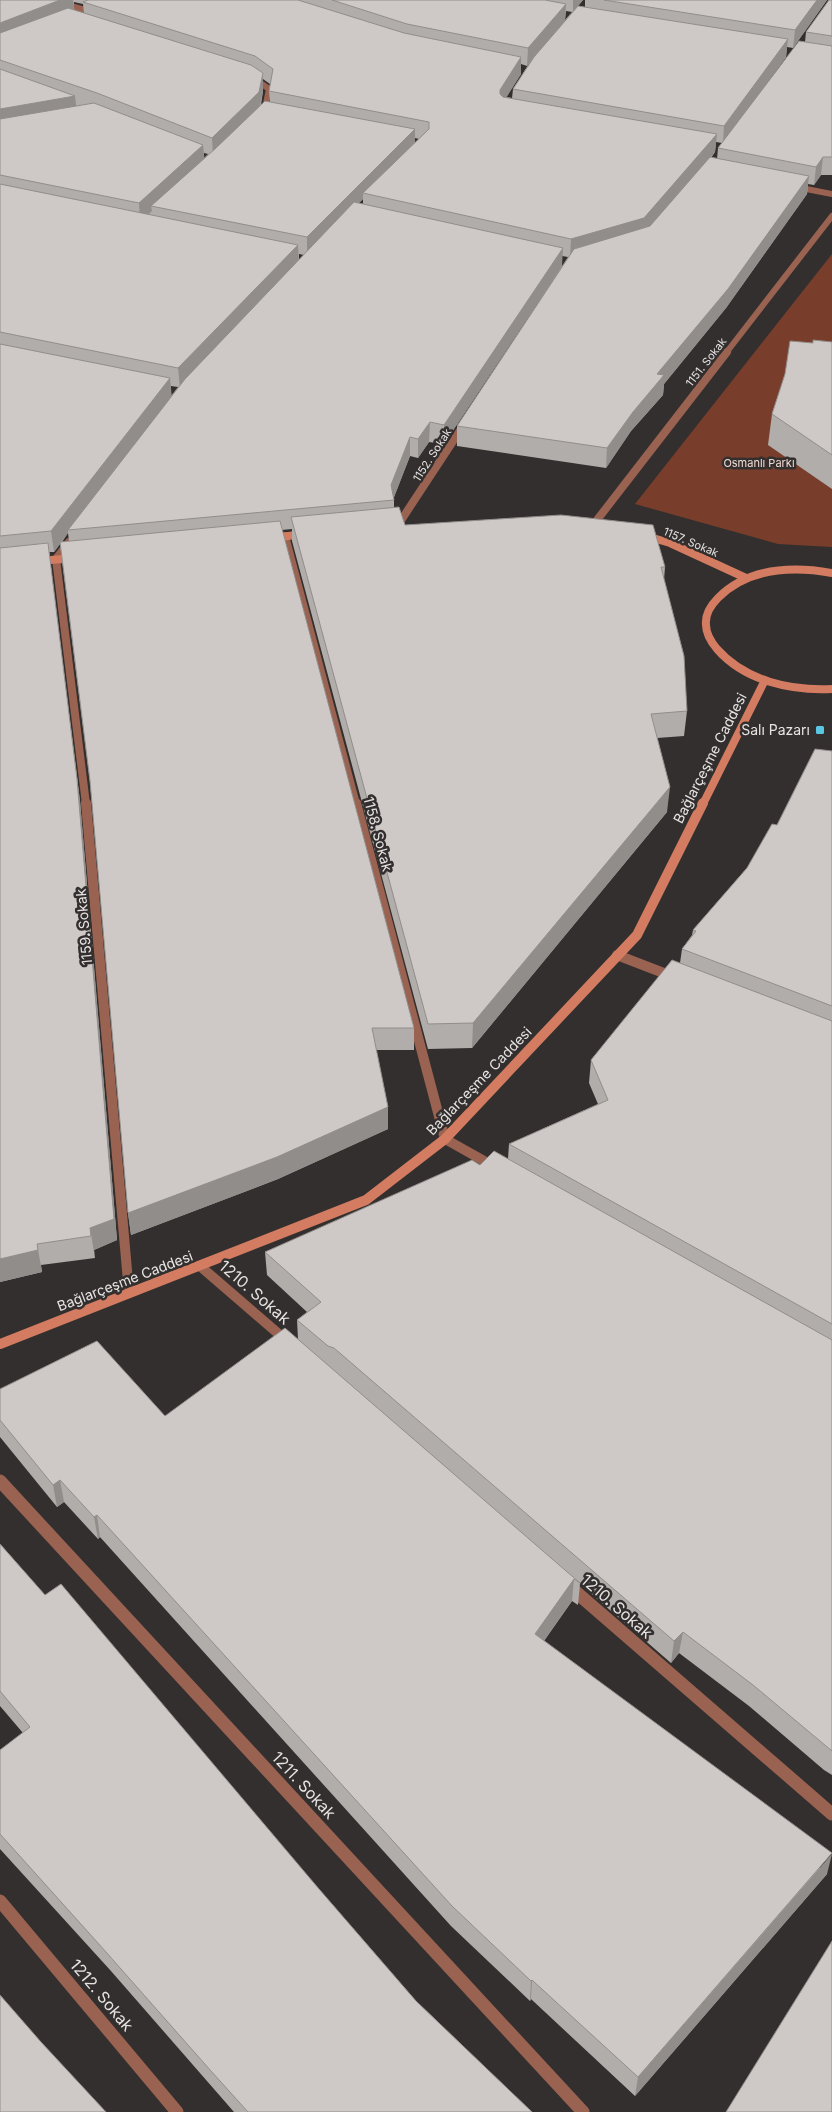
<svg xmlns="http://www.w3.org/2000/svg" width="832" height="2112" viewBox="0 0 832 2112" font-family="Inter,sans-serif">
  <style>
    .green { fill: #793e2b }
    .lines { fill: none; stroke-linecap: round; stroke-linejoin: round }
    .street-far3 { stroke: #996251; stroke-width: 6 }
    .street-far2 { stroke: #996251; stroke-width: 8 }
    .street-far1 { stroke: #996251; stroke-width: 10 }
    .street { stroke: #996251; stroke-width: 13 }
    .secondary-far1 { stroke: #d37c61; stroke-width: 8 }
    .secondary { stroke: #d37c61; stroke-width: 10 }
    .wall { fill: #b1adab; fill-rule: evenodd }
    .shaded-wall { fill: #908d8b }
    .building { fill: #cec9c7; stroke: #908d8b }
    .poi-dot { fill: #5ac8e5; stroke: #332f2e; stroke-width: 2 }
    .labels { text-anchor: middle; stroke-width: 5; stroke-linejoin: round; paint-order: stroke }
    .far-street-label { font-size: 11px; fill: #e6e4e3; stroke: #332f2e }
    .far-park-label { font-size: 11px; fill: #f2dbd3; stroke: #332f2e }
    .poi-label { font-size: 14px; fill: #e6e4e3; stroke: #332f2e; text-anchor: end }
    .street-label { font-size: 14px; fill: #e6e4e3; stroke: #332f2e }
    .near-street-label { font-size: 16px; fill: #e6e4e3; stroke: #332f2e }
  </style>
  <rect width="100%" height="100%" fill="#332f2e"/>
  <!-- green -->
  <path class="green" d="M832,254V547L778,544L635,504Z"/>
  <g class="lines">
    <!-- street-far3 -->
    <path class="street-far3" d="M49,0L89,11
      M252,77L269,89L264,113
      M796,187L832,194
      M726,353L832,216"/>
    <!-- street-far2 -->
    <path class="street-far2" d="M597,520L727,352
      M398,525L463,426
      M285,536L356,804
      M69,542L56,559L86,804"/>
    <!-- street-far1 -->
    <path class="street-far1" d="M86,803L129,1293
      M356,803L445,1139L495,1167
      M617,955L674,977
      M200,1266L288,1342"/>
    <!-- street -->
    <path class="street" d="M0,1481L583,2112
      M569,1586L832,1814
      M0,1901L177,2112"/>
    <!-- secondary-far1 -->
    <path class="secondary-far1" d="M646,536L670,543L746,578
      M272,538L304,534
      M38,561L76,558
      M832,573C792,566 748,568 718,598C711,605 705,615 706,625C706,633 712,643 717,649C745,681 791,691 832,689
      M703,804L765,680"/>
    <!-- secondary -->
    <path class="secondary" d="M0,1344L366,1200L445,1139L637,935L703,803"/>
  </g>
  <!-- wall -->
  <path class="wall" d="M0,0H583L578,6L585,7V0H827L793,48L787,47L786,57L756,98L805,42L806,32L832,0V175H821L814,185L808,184L807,194L726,308L664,384L663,395L631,431L606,468L457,446V426L568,257L562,256V266L444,444L429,442L418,458L410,456L394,497V507L405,525L665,567L664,580L687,711L684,736L657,738L667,812L472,1048L428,1049L292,541V529L282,530L414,1028V1050H376L388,1129L278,1179L131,1235L128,1213L90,782L60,544L54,552H49L80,801L117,1240L94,1250L95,1258L41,1265L42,1272L0,1282ZM74,2L83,4L84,13L74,10ZM566,11L572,12L565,20ZM530,62L513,89L512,98L506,97L521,74V64L527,66ZM263,79L270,84L269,91L270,102L261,105L263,91ZM415,138L419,139L415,143ZM716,142L722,143L718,148L717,159L711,158L715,152ZM204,153L208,154L204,158ZM363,199V204L359,203ZM299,254L304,255L299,260ZM171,386L178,387L171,396ZM68,533L69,541L62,542Z
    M832,342V489L768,445L772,414L785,374L813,343Z
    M832,751V1775L824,1770L749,1706L679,1653L671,1663L580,1584L578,1605L572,1601L544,1641L827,1874L635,2096L531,1999L530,2001L451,1926L100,1537L98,1539L64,1502L57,1507L0,1437V1389L165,1416L298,1339L297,1320L307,1312L267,1275L265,1252L480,1165L508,1159L509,1144L598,1104L589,1083L591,1060L680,963L682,949L692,935L693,930L747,868Z
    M0,1544L45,1595L319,1889L416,2001L532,2112H234L111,1971L0,1849V1750L23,1733L0,1706Z"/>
  <!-- shaded-wall -->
  <path class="shaded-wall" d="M60,0H73L75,12L0,41V23Z
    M573,0H583L573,12Z
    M817,0H827L793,48L795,30Z
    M566,4L565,21L527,66L528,48Z
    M788,39L786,57L723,144L724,126Z
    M521,57V74L500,108V90Z
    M263,73V91L259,110L213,156L212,138Z
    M75,96L77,114L0,128V109Z
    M415,129V147L363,193V199L307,256V237Z
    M717,134L715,152L642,237L570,258L571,239Z
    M203,145L205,164L151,206L152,211L140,222L139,203Z
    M823,157L821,175L814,185L816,167Z
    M809,176L807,194L726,308L664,384L663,395L631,431L606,468L607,448L657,374Z
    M298,245L299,264L180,388L178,368Z
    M563,248L562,266L444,444V425Z
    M170,378L172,398L68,530V533L54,552L51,531Z
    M430,422L429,442L418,458V439Z
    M410,437V456L393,500L391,485Z
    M48,543L80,801L117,1240L94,1250L95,1258L90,1228Z
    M670,787L667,812L472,1048L473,1023Z
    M388,1107V1129L278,1179L131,1235L128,1213Z
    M37,1244L42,1272L0,1282V1259Z
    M60,1480L64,1502L57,1507L53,1485Z
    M97,1515L100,1537L98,1539L94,1517Z
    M574,1579L572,1601L533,1656L535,1634Z
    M683,1632L679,1653L671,1663L674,1641Z
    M832,1854L827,1874L635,2096L638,2077Z
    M532,1980L531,1999L530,2001L531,1981Z"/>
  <!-- building -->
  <path class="building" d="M0,0H60L0,23Z
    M88,0H298L404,33L521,57L500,90V94L503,97L717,134L644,218L571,239L363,193L429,129V122L269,91L273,69L255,56L83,2Z
    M332,0H545L566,4L528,48L407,24Z
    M604,0H817L795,30Z
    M829,0H832V36L806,32Z
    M578,6L788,39L724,126L513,89L534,57Z
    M68,8L251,65L263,73L259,92L212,138L97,93L0,60V33Z
    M799,41L832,46V157H823L816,167L718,148Z
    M0,69L75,96L0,109Z
    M265,101L415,129L307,237L151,206L216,148Z
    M94,103L203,145L139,203L0,175V119Z
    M710,157L809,176L728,289L657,374L664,375L633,412L607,448L457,426L574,249L650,226Z
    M0,184L298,245L178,368L0,332Z
    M354,202L563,248L444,425L430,422L418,439L410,437L391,485L394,500L68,530L185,379Z
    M813,340L832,342V455L772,414L785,374L790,341L813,343Z
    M0,344L170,378L51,531L0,536Z
    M399,507L405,525L561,515L653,525L665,567H661L684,656L687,711L651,714L670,787L473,1023L428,1024L291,517Z
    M280,521L414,1028H372L388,1107L277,1157L128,1213L90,781L60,542Z
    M48,543L77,779L114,1219L90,1228L91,1236L37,1244L38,1250L0,1259V548Z
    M815,749L832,751V1006L682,949L696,931L693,930L747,868L772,824L777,825Z
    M672,960L832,1021V1324L509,1144L608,1100L591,1060Z
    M494,1151L832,1340V1751L753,1685L683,1632L674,1641L334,1348L328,1346L297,1320L321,1302L265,1252L472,1160L480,1165Z
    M285,1328L580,1583L574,1579L535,1634L832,1853L638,2077L532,1980L531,1981L452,1906L97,1515L94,1517L60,1480L53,1485L0,1420V1389L97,1341L165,1416Z
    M0,1544L45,1595L61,1584L319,1889L416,2001L532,2112H248L211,2071L106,1952L0,1834V1750L30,1727L0,1691Z
    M832,1941V2112H726Z
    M0,1995L41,2042L106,2112H0Z"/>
  <!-- markers -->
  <rect class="poi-dot" x="815" y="725" width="10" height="10" rx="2.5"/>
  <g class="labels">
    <!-- far-street labels -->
    <g class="far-street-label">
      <text transform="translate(706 362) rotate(-52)" y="4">1151. Sokak</text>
      <text transform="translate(432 455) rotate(-57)" y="4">1152. Sokak</text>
      <text transform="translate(691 542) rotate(23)" y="4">1157. Sokak</text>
    </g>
    <!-- far-park labels -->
    <g class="far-park-label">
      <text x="759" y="467">Osmanlı Parkı</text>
    </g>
    <!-- poi labels -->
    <g class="poi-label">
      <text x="810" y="735">Salı Pazarı</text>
    </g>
    <!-- street labels -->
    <g class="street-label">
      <text transform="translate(710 758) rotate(-63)" y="5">Bağlarçeşme Caddesi</text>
      <text transform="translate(378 834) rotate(75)" y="5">1158. Sokak</text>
      <text transform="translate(84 927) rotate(-95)" y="5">1159. Sokak</text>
      <text transform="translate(479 1081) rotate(-46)" y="5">Bağlarçeşme Caddesi</text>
      <text transform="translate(125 1281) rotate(-21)" y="5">Bağlarçeşme Caddesi</text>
    </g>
    <!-- near-street labels -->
    <g class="near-street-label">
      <text transform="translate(255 1292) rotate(41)" y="6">1210. Sokak</text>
      <text transform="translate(617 1606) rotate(41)" y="6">1210. Sokak</text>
      <text transform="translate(304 1785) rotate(47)" y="6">1211. Sokak</text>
      <text transform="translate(102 1995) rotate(50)" y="6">1212. Sokak</text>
    </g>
  </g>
</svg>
